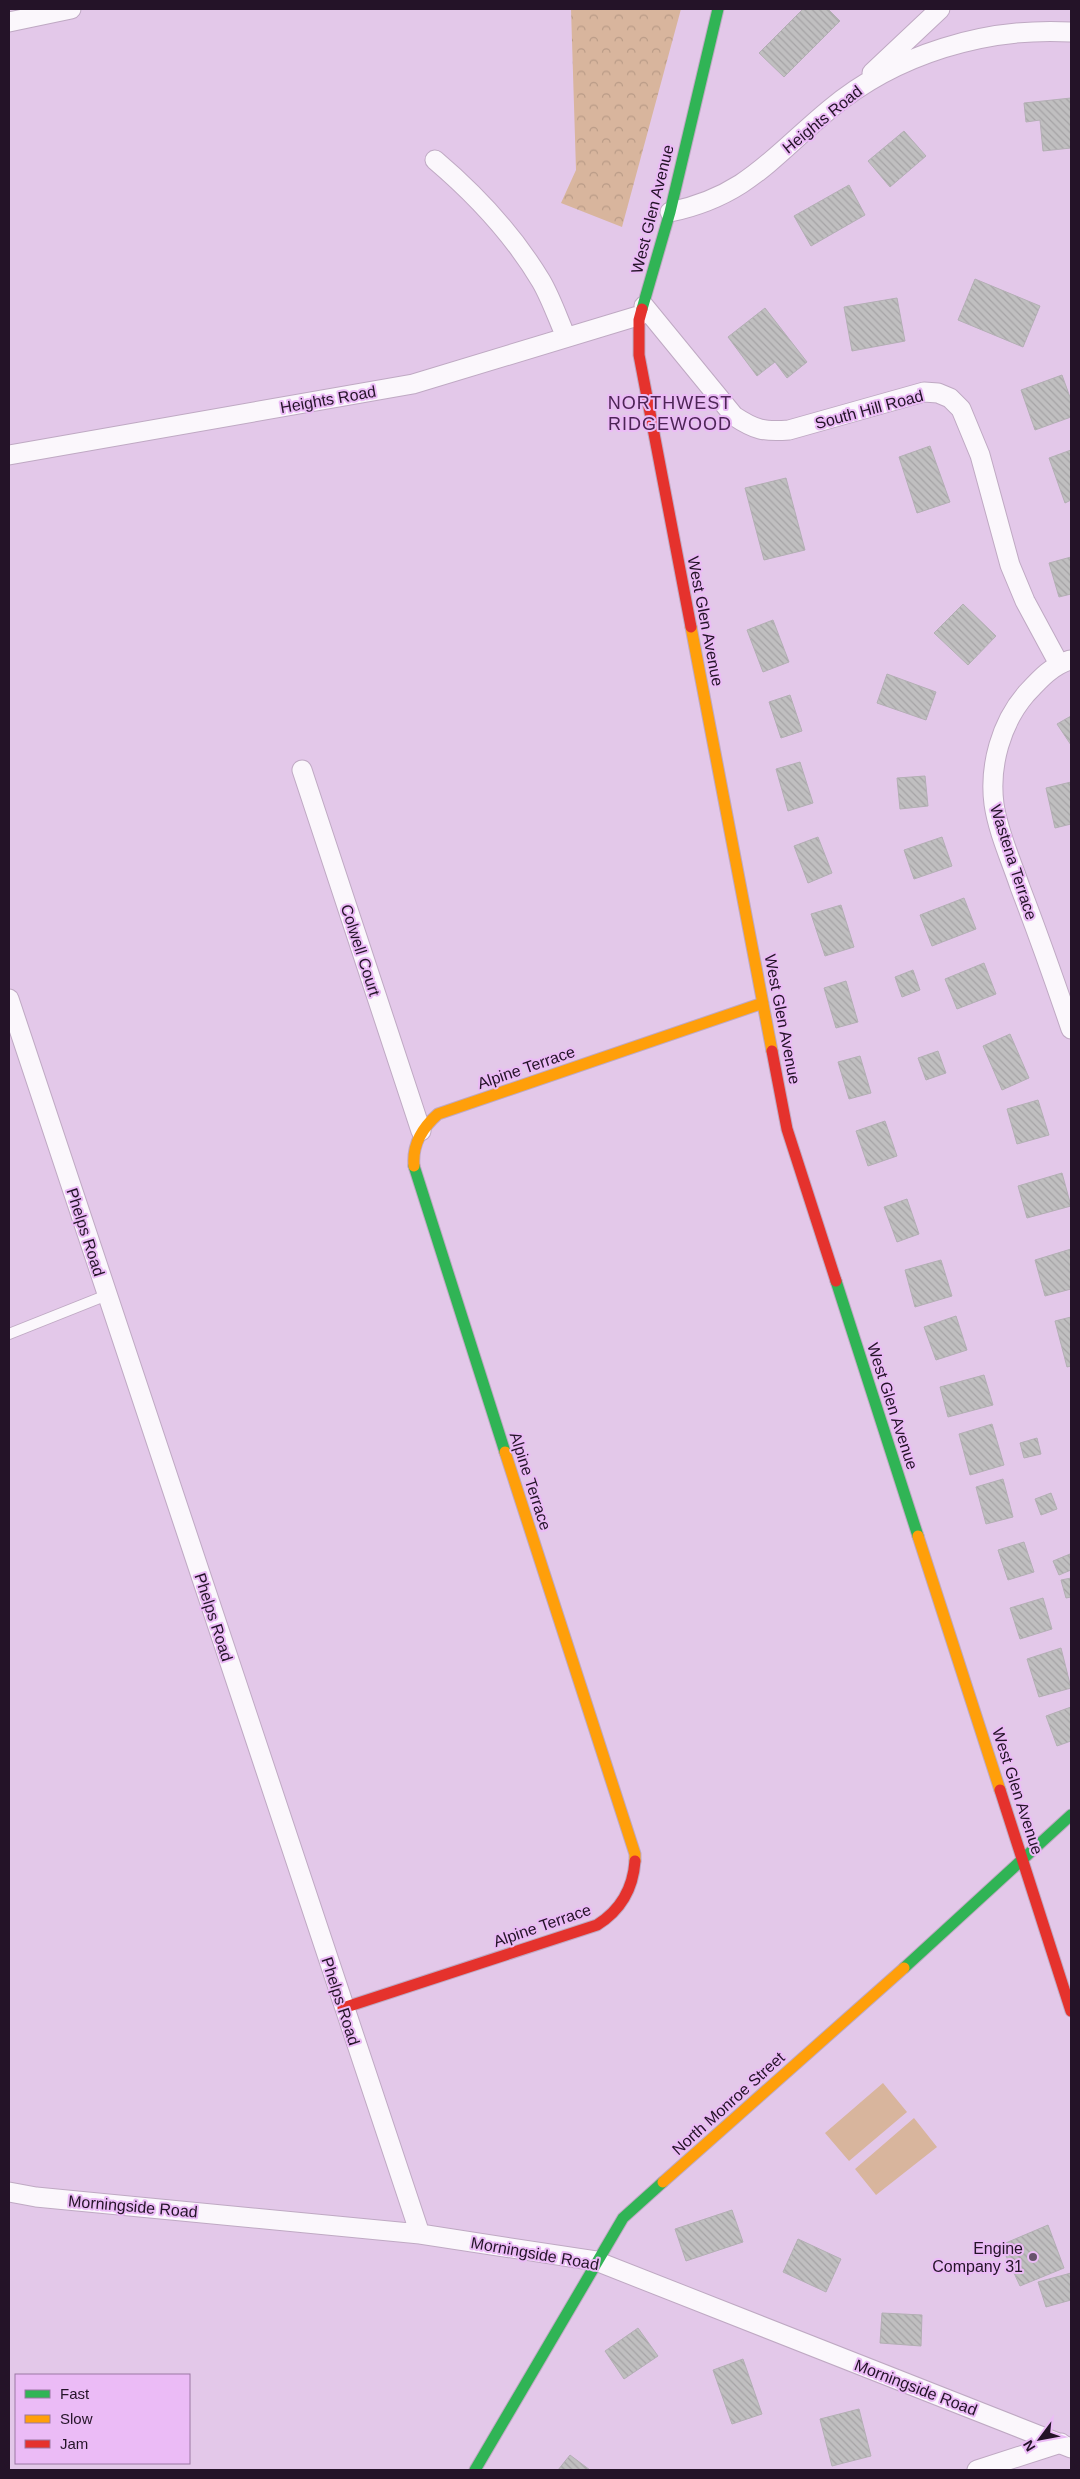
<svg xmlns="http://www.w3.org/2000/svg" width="1080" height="2479" viewBox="0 0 1080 2479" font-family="Arial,sans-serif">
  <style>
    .green { fill: #d8b59d }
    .forest { fill: url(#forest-crowns) }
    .building { fill: url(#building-back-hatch); stroke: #b3afb4 }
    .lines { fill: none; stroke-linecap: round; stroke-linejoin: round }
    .lane-casing { stroke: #bfa9c3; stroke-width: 12 }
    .street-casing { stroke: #bfa9c3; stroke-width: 21 }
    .fast-casing { stroke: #bfa9c3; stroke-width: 13 }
    .slow-casing { stroke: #bfa9c3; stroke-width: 13 }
    .jam-casing { stroke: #bfa9c3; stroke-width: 13 }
    .lane { stroke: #fbf7fc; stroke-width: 10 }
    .street { stroke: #fbf7fc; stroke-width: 19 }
    .fast { stroke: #30b455; stroke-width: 11 }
    .slow { stroke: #ff9f0a; stroke-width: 11 }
    .jam { stroke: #e5322d; stroke-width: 11 }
    .poi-dot { fill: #67526c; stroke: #ebbbf6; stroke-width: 2 }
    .labels { text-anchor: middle; stroke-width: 4; stroke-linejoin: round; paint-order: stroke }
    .street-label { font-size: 16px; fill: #241328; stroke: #ebbbf6 }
    .poi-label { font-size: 16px; fill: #241328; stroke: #ebbbf6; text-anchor: end }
    .neighbourhood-label { font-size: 18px; letter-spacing: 1px; fill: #4d2556; stroke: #ebbbf6 }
  </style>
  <defs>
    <pattern id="forest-crowns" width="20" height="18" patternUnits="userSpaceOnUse" patternTransform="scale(1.25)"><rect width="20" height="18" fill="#d8b59d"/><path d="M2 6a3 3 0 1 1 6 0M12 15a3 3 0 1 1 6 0" fill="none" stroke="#b99b87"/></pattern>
    <pattern id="building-back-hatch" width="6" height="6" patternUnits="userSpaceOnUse" patternTransform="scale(1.25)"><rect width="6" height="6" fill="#c0bfc0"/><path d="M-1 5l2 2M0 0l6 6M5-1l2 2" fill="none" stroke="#a5a3a5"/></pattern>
  </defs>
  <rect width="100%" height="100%" fill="#e3c8e9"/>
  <!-- green -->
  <path class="green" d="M883,2083L907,2112L849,2161L825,2133Z
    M914,2118L937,2147L876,2195L855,2169Z"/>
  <!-- forest -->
  <path class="forest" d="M571,9H681L622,227L561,203L576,170Z"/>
  <!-- building -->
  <path class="building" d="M803,9H828L840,21L784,77L759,53Z
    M1071,98V148L1043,151L1040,120L1026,122L1024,103Z
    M904,131L926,156L890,187L868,161Z
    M849,185L865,215L811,246L794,216Z
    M975,279L1040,306L1023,347L958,320Z
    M897,298L905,341L852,351L844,307Z
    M765,308L807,362L787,378L775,362L757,376L728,337Z
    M1062,375L1071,400V417L1035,430L1021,390Z
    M930,446L950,502L917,513L899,457Z
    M1071,450V500L1065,503L1049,458Z
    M786,478L805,550L764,560L745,488Z
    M1071,557V594L1059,597L1049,563Z
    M963,604L996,636L968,665L934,633Z
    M773,620L789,662L763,672L747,630Z
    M887,674L936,692L926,720L877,703Z
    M790,695L802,731L781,738L769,702Z
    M1071,716V745L1057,724Z
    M800,762L813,803L788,811L776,769Z
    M925,776L928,806L900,809L897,778Z
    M1071,782V824L1055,828L1046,788Z
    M818,837L832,873L808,883L794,846Z
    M942,837L952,866L914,879L904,850Z
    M964,898L976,929L932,946L920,915Z
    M841,905L854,947L825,956L811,914Z
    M984,963L996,994L957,1009L945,979Z
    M913,970L920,990L902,997L895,977Z
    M846,981L858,1022L836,1028L824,988Z
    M1010,1034L1029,1078L1002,1090L983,1046Z
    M938,1051L946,1073L926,1080L918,1058Z
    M860,1056L871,1093L849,1099L838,1062Z
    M1038,1100L1049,1135L1017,1144L1007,1109Z
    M885,1121L897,1156L868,1166L856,1131Z
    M1062,1173L1071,1206L1027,1218L1018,1186Z
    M907,1199L919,1234L897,1242L884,1207Z
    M1071,1249V1289L1045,1296L1035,1260Z
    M941,1260L952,1296L915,1307L905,1270Z
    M956,1316L967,1350L936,1360L924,1327Z
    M1071,1317V1366L1067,1367L1055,1321Z
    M984,1375L993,1405L948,1417L940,1387Z
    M992,1424L1004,1465L970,1475L959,1434Z
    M1037,1438L1041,1454L1024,1458L1020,1443Z
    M1003,1479L1013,1517L986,1524L976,1487Z
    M1051,1493L1057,1509L1041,1515L1035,1499Z
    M1024,1542L1034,1572L1008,1580L998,1550Z
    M1070,1554L1071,1570L1059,1575L1053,1561Z
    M1071,1578V1597L1066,1598L1061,1580Z
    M1043,1598L1052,1629L1020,1639L1010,1608Z
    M1061,1648L1071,1688L1039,1697L1027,1659Z
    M1071,1707V1741L1057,1746L1046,1716Z
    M732,2210L743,2242L686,2261L675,2229Z
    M1048,2225L1064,2268L1020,2286L1001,2245Z
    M798,2239L841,2259L826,2292L783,2272Z
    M1071,2273V2300L1046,2307L1038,2282Z
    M882,2313L922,2315L921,2346L880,2343Z
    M638,2328L658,2356L624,2379L605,2351Z
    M743,2359L762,2414L732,2424L713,2370Z
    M859,2409L871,2456L832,2466L820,2419Z
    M570,2455L590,2470H558Z"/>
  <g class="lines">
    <!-- lane casing -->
    <g class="lane-casing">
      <path id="lane" d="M9,1334L107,1295"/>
    </g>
    <!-- street casing -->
    <g class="street-casing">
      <path id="street" d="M9,22L71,9
        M872,73L940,9
        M435,160C475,194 514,236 541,281C551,298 558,319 566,337
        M670,212C747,196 773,156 830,109C896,54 986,27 1071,32
        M644,306L734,416C755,430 764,432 789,430L924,392L938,393L950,398L961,409L980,455L1010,565L1025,601L1059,664
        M9,455L413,384L641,315
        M1070,660C1051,666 1039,680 1026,694C1001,723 989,766 994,804C998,832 1011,860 1020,887C1038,934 1055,982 1071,1029
        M302,770L421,1131
        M9,999L420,2234
        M9,2192L36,2197L420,2234L596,2261L1071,2448
        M977,2470L1061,2443"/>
    </g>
    <!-- fast casing -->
    <g class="fast-casing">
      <path id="fast" d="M642,309L670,212L718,9
        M414,1166L505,1452
        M836,1281L918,1536
        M904,1968L1071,1815
        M475,2470L623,2218L663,2182"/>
    </g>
    <!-- slow casing -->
    <g class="slow-casing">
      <path id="slow" d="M691,627L772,1051
        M414,1166C412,1144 422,1128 438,1114L763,1003
        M505,1452L635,1854V1861
        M918,1536L1000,1790
        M663,2182L904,1968"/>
    </g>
    <!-- jam casing -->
    <g class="jam-casing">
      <path id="jam" d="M642,309L639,320V355L691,627
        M772,1051L787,1129L836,1281
        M1000,1790L1071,2011
        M343,2008L597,1925C621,1910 633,1889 635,1861"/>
    </g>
    <!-- lane -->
    <use href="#lane" class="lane"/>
    <!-- street -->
    <use href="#street" class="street"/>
    <!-- fast -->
    <use href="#fast" class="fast"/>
    <!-- slow -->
    <use href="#slow" class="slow"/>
    <!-- jam -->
    <use href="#jam" class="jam"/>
  </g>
  <!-- markers -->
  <circle class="poi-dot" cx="1033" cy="2257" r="5"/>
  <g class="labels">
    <!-- street labels -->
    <g class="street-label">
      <text transform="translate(822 119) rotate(-39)" y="6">Heights Road</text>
      <text transform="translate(652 209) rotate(-76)" y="6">West Glen Avenue</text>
      <text transform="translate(328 399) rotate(-10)" y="6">Heights Road</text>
      <text transform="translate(869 409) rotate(-15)" y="6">South Hill Road</text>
      <text transform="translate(706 621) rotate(79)" y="6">West Glen Avenue</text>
      <text transform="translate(1014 862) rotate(72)" y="6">Wastena Terrace</text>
      <text transform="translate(361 950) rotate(72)" y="6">Colwell Court</text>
      <text transform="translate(783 1019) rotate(79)" y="6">West Glen Avenue</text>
      <text transform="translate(526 1067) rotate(-19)" y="6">Alpine Terrace</text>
      <text transform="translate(86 1232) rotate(72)" y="6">Phelps Road</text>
      <text transform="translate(893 1406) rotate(72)" y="6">West Glen Avenue</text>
      <text transform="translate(531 1481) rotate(72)" y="6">Alpine Terrace</text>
      <text transform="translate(214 1617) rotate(72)" y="6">Phelps Road</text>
      <text transform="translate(1018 1791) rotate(72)" y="6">West Glen Avenue</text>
      <text transform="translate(542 1925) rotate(-19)" y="6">Alpine Terrace</text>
      <text transform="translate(341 2001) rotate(72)" y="6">Phelps Road</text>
      <text transform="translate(728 2103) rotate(-42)" y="6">North Monroe Street</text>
      <text transform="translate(133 2206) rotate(5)" y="6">Morningside Road</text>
      <text transform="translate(535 2253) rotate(10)" y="6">Morningside Road</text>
      <text transform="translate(916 2387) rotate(21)" y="6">Morningside Road</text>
    </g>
    <!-- poi labels -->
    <g class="poi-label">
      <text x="1023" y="2254">Engine<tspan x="1023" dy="18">Company 31</tspan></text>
    </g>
    <!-- neighbourhood labels -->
    <g class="neighbourhood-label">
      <text x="670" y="409">NORTHWEST<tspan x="670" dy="21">RIDGEWOOD</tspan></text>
    </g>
  </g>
  <!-- border -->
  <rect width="1080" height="2479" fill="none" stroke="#241328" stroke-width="20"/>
  <!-- legend -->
  <rect x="15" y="2374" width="175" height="90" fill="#ebbbf6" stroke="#9b78a4"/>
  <rect x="25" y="2390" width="25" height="8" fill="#30b455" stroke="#9b78a4"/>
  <text x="60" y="2399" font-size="15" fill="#241328">Fast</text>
  <rect x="25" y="2415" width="25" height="8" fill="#ff9f0a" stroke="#9b78a4"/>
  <text x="60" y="2424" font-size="15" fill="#241328">Slow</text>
  <rect x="25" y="2440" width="25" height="8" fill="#e5322d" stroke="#9b78a4"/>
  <text x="60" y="2449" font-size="15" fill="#241328">Jam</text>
  <!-- north arrow -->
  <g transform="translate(1040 2439) rotate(238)" stroke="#ebbbf6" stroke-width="4" paint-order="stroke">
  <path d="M0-4L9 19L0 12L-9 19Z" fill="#241328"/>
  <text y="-8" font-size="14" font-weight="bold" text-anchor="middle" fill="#241328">N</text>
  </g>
</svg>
